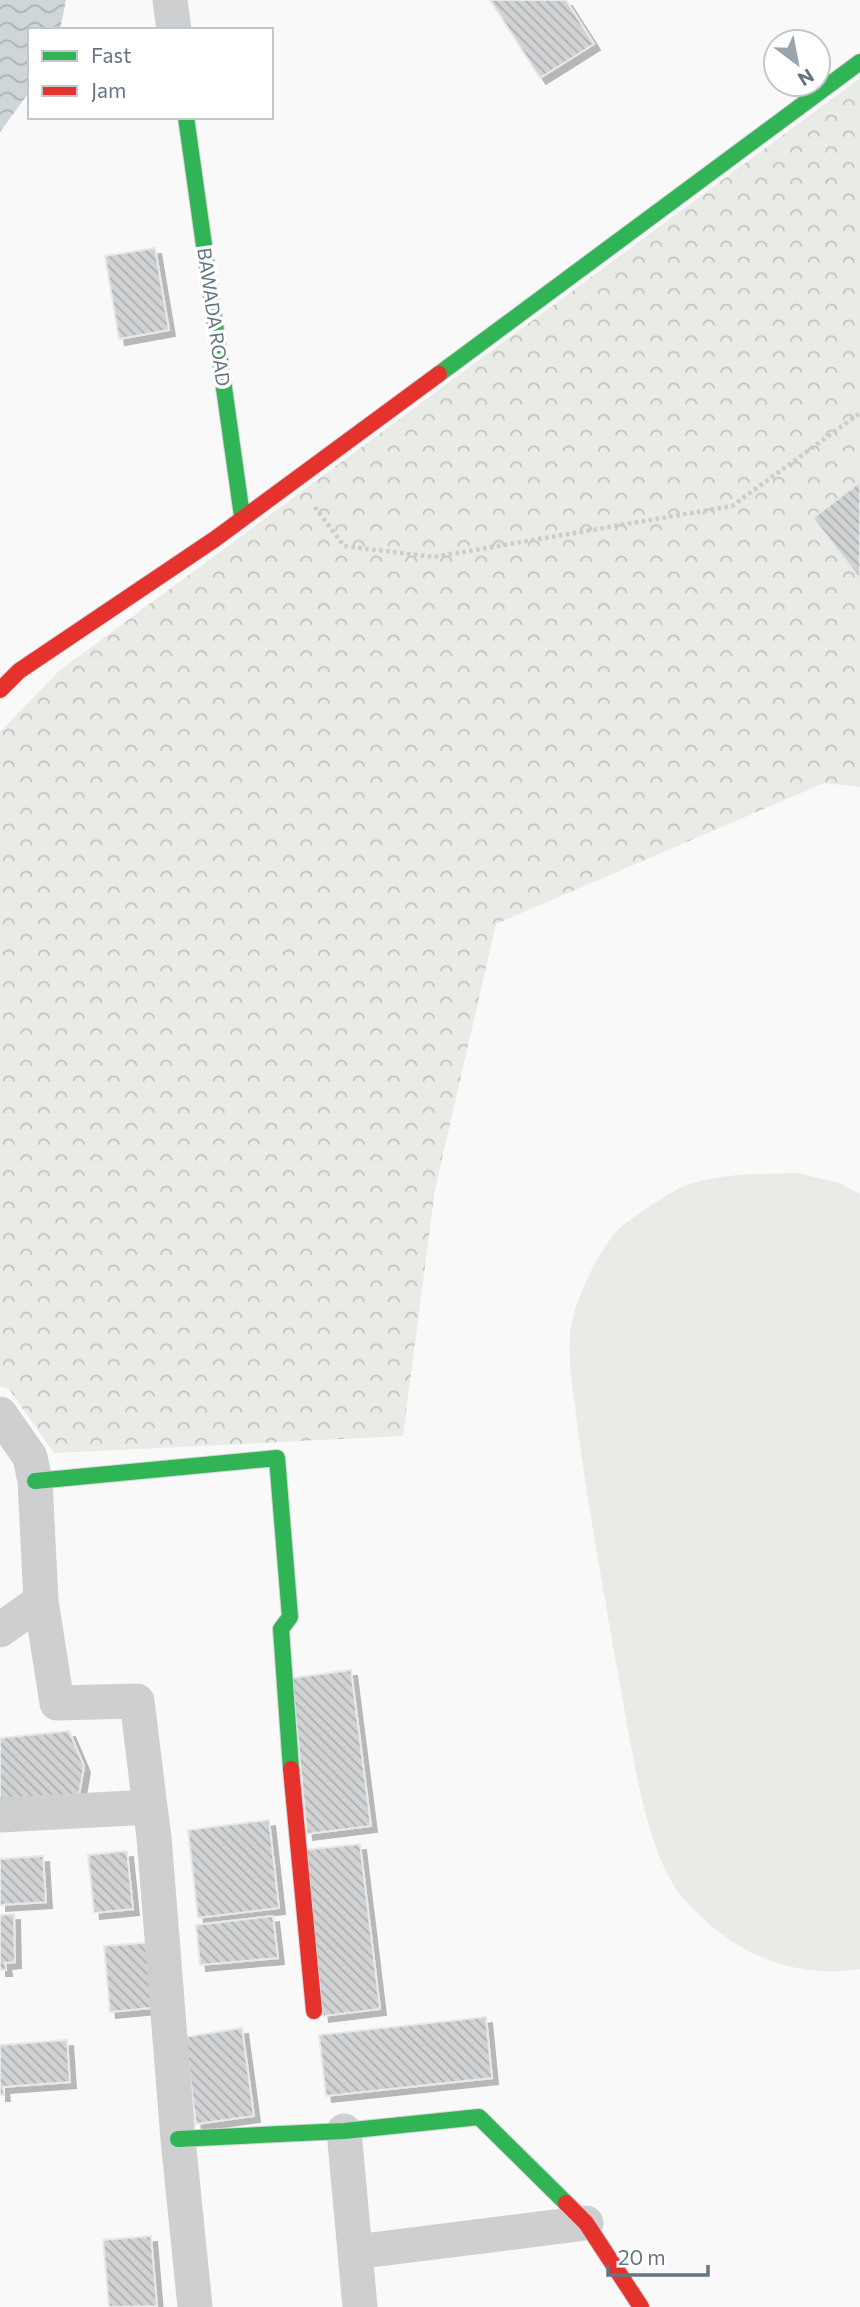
<svg xmlns="http://www.w3.org/2000/svg" width="860" height="2307" viewBox="0 0 860 2307" font-family="Commissioner,sans-serif">
  <style>
    .green { fill: #e8ebe6 }
    .park { fill: url(#park-crowns) }
    .water { fill: url(#water-waves) }
    .building { fill: url(#building-back-hatch); stroke: #e8e8e8; stroke-width: 2; filter: url(#shadow) }
    .lines { fill: none; stroke-linecap: round; stroke-linejoin: round }
    .fast-casing { stroke: #d5d6d7; stroke-width: 18 }
    .jam-casing { stroke: #d5d6d7; stroke-width: 18 }
    .path { stroke: #cbcccd; stroke-width: 4.5; stroke-dasharray: 3.5 3.5; stroke-linecap: butt }
    .street { stroke: #cecfd0; stroke-width: 35 }
    .fast { stroke: #30b455; stroke-width: 16 }
    .jam { stroke: #e5322d; stroke-width: 16 }
    .labels { text-anchor: middle; stroke-width: 7; stroke-linejoin: round; paint-order: stroke }
    .street-label { font-size: 19px; fill: #657683; stroke: #fff }
  </style>
  <defs>
    <pattern id="park-crowns" width="20" height="18" patternUnits="userSpaceOnUse" patternTransform="scale(1.75)"><rect width="20" height="18" fill="#e8ebe6"/><path d="M2 6a3 3 0 1 1 6 0M12 15a3 3 0 1 1 6 0" fill="none" stroke="#c0c3c0"/></pattern>
    <pattern id="water-waves" width="16" height="10" patternUnits="userSpaceOnUse" patternTransform="scale(1.75)"><rect width="16" height="10" fill="#ced6d9"/><path d="M0 5q4-4 8 0t8 0" fill="none" stroke="#abb2b5"/></pattern>
    <pattern id="building-back-hatch" width="6" height="6" patternUnits="userSpaceOnUse" patternTransform="scale(1.75)"><rect width="6" height="6" fill="#d0d2d3"/><path d="M-1 5l2 2M0 0l6 6M5-1l2 2" fill="none" stroke="#acafb1"/></pattern>
    <filter id="shadow"><feDropShadow dx="6" dy="6" stdDeviation="0" flood-color="#0004"/></filter>
  </defs>
  <rect width="100%" height="100%" fill="#f9f9f9"/>
  <!-- green -->
  <path class="green" d="M798,1173L839,1183L860,1194V1969C791,1980 731,1952 685,1900C651,1862 639,1786 629,1736C623,1700 616,1664 610,1628C598,1560 586,1492 577,1423C574,1394 568,1364 570,1336C571,1307 597,1253 616,1232C623,1223 673,1190 684,1186C720,1173 760,1174 798,1173Z"/>
  <!-- park -->
  <path class="park" d="M860,78V787L824,783L496,924L435,1189L403,1436L54,1453L9,1389L0,1386V732L59,671Z"/>
  <!-- water -->
  <path class="water" d="M0,0H66L60,30H30V91L0,132Z"/>
  <!-- building -->
  <path class="building" d="M490,0H566L594,44L540,78Z
    M155,248L169,330L119,339L105,256Z
    M860,482V579L813,518Z
    M351,1670L371,1826L307,1834L292,1678Z
    M69,1731L84,1766L79,1795L0,1806V1738Z
    M269,1820L279,1908L198,1918L188,1830Z
    M360,1844L380,2009L323,2016L303,1850Z
    M127,1851L133,1909L94,1913L88,1855Z
    M43,1856L46,1902L0,1905V1859Z
    M14,1914L15,1962L5,1963L6,1970H0V1915Z
    M273,1916L278,1958L200,1965L196,1925Z
    M156,1942L161,2007L110,2012L104,1946Z
    M486,2017L492,2078L326,2096L319,2035Z
    M242,2028L254,2116L196,2124L185,2037Z
    M67,2040L70,2082L3,2087L4,2095H0V2045Z
    M151,2236L157,2306L109,2307L103,2240Z"/>
  <g class="lines">
    <!-- fast casing -->
    <g class="fast-casing">
      <path id="fast" d="M186,117L242,516
        M439,374L860,62
        M35,1481L277,1458L290,1617L281,1629L291,1769
        M178,2139L344,2131L479,2117L566,2203"/>
    </g>
    <!-- jam casing -->
    <g class="jam-casing">
      <path id="jam" d="M0,690L19,671L215,539L439,374
        M291,1769L314,2011
        M566,2203L586,2223L641,2307"/>
    </g>
    <!-- path -->
    <path class="path" d="M315,507L344,546L434,557L732,506L860,413"/>
    <!-- street -->
    <path class="street" d="M170,0L174,30
      M0,1414L30,1457L35,1481L41,1601L57,1703L137,1701L150,1807L0,1815
      M0,1630L41,1601
      M150,1807L154,1837L178,2139L195,2307
      M344,2131L360,2307
      M355,2252L586,2223"/>
    <!-- fast -->
    <use href="#fast" class="fast"/>
    <!-- jam -->
    <use href="#jam" class="jam"/>
  </g>
  <g class="labels">
    <!-- street labels -->
    <g class="street-label">
      <text transform="translate(214 317) rotate(82)" y="7">BAWADA ROAD</text>
    </g>
  </g>
  <!-- legend -->
  <rect x="28" y="28" width="245" height="91" fill="#ffffff" stroke="#c1c8cd" stroke-width="2"/>
  <rect x="42" y="51" width="35" height="10" fill="#30b455" stroke="#c1c8cd" stroke-width="2"/>
  <text x="91" y="63" font-size="21" fill="#657683">Fast</text>
  <rect x="42" y="86" width="35" height="10" fill="#e5322d" stroke="#c1c8cd" stroke-width="2"/>
  <text x="91" y="98" font-size="21" fill="#657683">Jam</text>
  <!-- north arrow -->
  <g transform="translate(797 63) rotate(148)"><circle r="33" fill="#ffffff" stroke="#c1c8cd" stroke-width="2"/>
  <path d="M0-5L12 26L0 18L-12 26Z" fill="#99a4ac"/>
  <text y="-10" font-size="19" font-weight="bold" text-anchor="middle" fill="#657683">N</text>
  </g>
  <!-- scale -->
  <path d="M608 2265v10h100v-10" fill="none" stroke="#657683" stroke-width="3.5"/>
  <text x="618" y="2265" font-size="21" fill="#657683" stroke="#ffffff" stroke-width="5" paint-order="stroke">20 m</text>
</svg>
